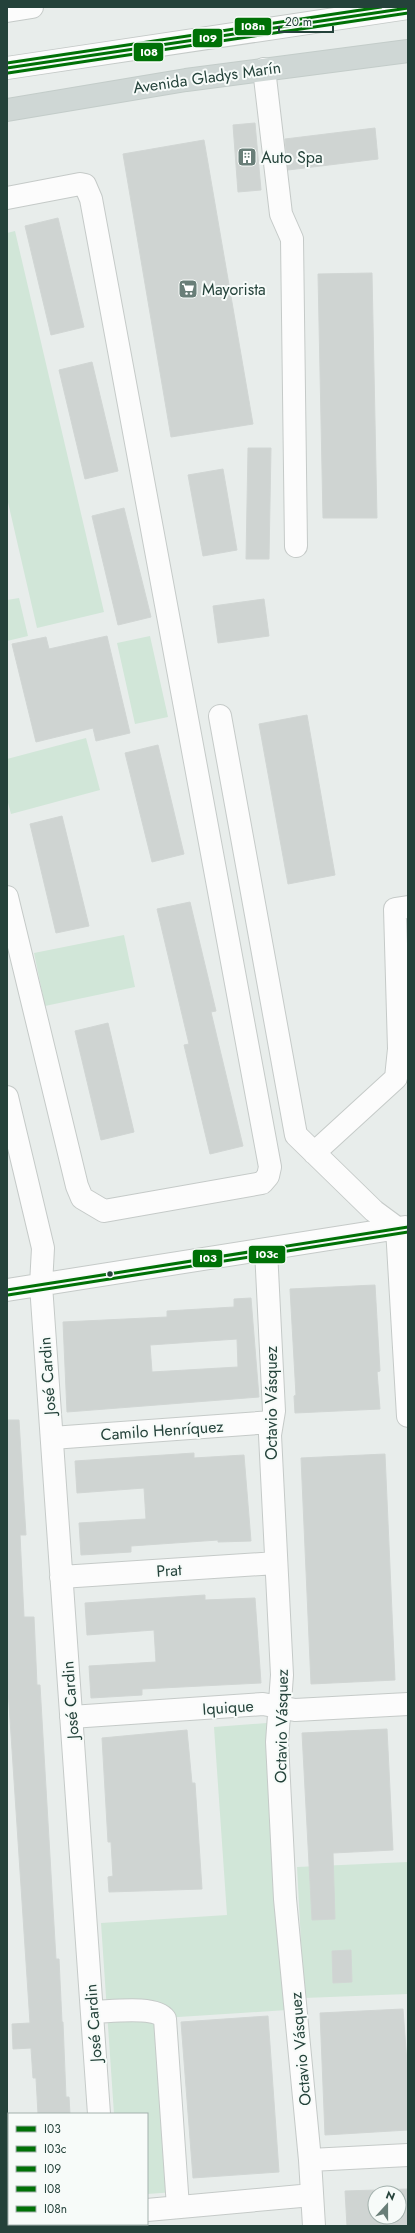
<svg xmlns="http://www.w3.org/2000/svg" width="415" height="2233" viewBox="0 0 415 2233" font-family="Jost,sans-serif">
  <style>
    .green { fill: #d1e6d8 }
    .building { fill: #cfd4d2; stroke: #d1d6d4; fill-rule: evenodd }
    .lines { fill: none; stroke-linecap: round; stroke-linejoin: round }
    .minor-casing { stroke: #c5cac8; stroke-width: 24 }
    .major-casing { stroke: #c3ccc9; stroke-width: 24 }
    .minor { stroke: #fcfcfc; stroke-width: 22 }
    .major { stroke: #cfd7d5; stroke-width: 22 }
    .bus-1-casing { stroke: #f7fbf9; stroke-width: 6 }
    .bus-2-casing { stroke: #f7fbf9; stroke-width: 6 }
    .bus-3-casing { stroke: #f7fbf9; stroke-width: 6 }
    .bus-4-casing { stroke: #f7fbf9; stroke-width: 6 }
    .bus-5-casing { stroke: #f7fbf9; stroke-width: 6 }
    .bus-1 { stroke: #007106; stroke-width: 3 }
    .bus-2 { stroke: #007106; stroke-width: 3 }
    .bus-3 { stroke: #007106; stroke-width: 3 }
    .bus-4 { stroke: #007106; stroke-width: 3 }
    .bus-5 { stroke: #007106; stroke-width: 3 }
    .bus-dot { fill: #24423a; stroke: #f7fbf9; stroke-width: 1.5 }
    .labels { text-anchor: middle; stroke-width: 4; stroke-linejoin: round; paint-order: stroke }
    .street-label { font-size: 16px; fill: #24423a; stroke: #f7fbf9 }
    .poi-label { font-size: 16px; fill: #24423a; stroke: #f7fbf9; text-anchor: start }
    .line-badge { stroke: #f7fbf9; stroke-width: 1.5 }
    .badge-label { font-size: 11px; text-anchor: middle; font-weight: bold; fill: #fff }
  </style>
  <rect width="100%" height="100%" fill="#e8edeb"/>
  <!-- green -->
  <path class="green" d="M15,231L104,612L37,628L7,498V233Z
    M19,598L28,636L7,641V600Z
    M150,636L168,717L135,724L117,643Z
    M86,738L100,790L11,814L7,799V759Z
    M124,935L135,987L45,1006L34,953Z
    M267,1723L287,2010L163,2018L175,2192L147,2194V2114H114L101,1923L227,1915L214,1727Z
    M408,1862V1994L304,1998L297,1867Z"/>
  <!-- building -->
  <path class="building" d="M255,123L261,190L238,192L233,125Z
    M375,128L378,159L288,170L285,139Z
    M204,140L253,424L171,437L123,154Z
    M58,218L84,327L51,335L25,226Z
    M372,273L377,518H323L318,274Z
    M92,362L118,471L85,479L59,370Z
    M248,448H271L269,559H246Z
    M223,469L237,550L203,556L188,475Z
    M124,508L151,617L118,625L92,516Z
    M264,599L269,636L218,643L213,606Z
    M107,636L130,733L96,741L93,728L36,742L12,644L46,637L49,649Z
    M307,715L335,875L288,884L259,724Z
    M158,745L184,854L152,862L125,753Z
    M62,816L89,926L56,933L30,824Z
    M190,902L216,1011L211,1012L243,1146L210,1154L184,1045L189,1044L157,909Z
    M108,1023L134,1132L101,1140L75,1031Z
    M375,1285L380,1371L377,1372L380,1409L295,1413L294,1396L296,1395L290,1289Z
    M251,1298L259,1397L67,1412L63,1322L167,1317V1311L234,1307V1299ZM237,1339L238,1367L152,1372L150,1345Z
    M7,1420H19L26,1535H20L24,1617H34L37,1685H40L56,1959H59L62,2022H63L66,2097H69L70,2114H38L36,2078H33L31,2048L13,2049L12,2024L30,2023L7,1674Z
    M194,1453V1458L244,1455L251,1541L218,1542V1540L131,1546V1552L81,1555L79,1523L146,1519L144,1488L77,1493L75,1461Z
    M385,1454L395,1680L311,1684L301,1458Z
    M205,1595V1600L255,1598L261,1683L142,1689V1695L91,1698L89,1666L156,1662L154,1630L87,1635L85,1603Z
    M387,1729L393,1850L333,1853L335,1919L312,1920L302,1733Z
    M187,1730L192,1783H195L202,1889L109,1892L108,1877L113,1876L111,1842H108L102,1738Z
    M351,1950L352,1982L333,1983L332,1951Z
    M403,2009L408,2076V2130L325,2135L320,2013Z
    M268,2016L279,2172L193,2178L181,2022Z
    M408,2189V2226H347L345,2191ZM375,2193H399V2217H375Z"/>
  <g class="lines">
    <!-- minor casing -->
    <g class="minor-casing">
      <path id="minor" d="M7,11L32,7
        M7,68L408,8
        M264,69L281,214L292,239L296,546
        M7,198L80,184L85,185L91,199L270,1167L268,1176L262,1183L104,1211L82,1198L77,1186L7,897
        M220,716L296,1135L374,1211L397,1228
        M7,1097L43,1248L41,1285L99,2114
        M314,1153L396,1078L399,1049L395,909L408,907
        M397,1228L408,1416
        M266,1250L274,1411L270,1435L282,1675L277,1742L285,1899L310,2160L314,2226
        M7,1290L405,1227
        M52,1438L272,1422
        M61,1577L276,1563
        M71,1717L263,1704L295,1710L408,1704
        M92,2012C109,2012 155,2005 165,2019L178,2207
        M310,2160L408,2155
        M147,2210L312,2195
        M107,2224V2226"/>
    </g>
    <!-- major casing -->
    <g class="major-casing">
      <path id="major" d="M7,110L186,80L408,51"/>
    </g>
    <!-- minor -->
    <use href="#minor" class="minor"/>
    <!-- major -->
    <use href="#major" class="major"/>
    <!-- bus-1 casing -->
    <g class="bus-1-casing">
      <path id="bus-1" d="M7,1290L408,1227"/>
    </g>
    <!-- bus-2 casing -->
    <g class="bus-2-casing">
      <path id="bus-2" d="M8,1295L408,1232"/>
    </g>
    <!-- bus-3 casing -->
    <g class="bus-3-casing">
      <path id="bus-3" d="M7,68L408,8"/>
    </g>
    <!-- bus-4 casing -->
    <g class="bus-4-casing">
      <path id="bus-4" d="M8,73L408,13"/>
    </g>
    <!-- bus-5 casing -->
    <g class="bus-5-casing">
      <path id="bus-5" d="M7,63L381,7"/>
    </g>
    <!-- bus-1 -->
    <use href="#bus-1" class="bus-1"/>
    <!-- bus-2 -->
    <use href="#bus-2" class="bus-2"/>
    <!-- bus-3 -->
    <use href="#bus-3" class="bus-3"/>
    <!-- bus-4 -->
    <use href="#bus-4" class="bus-4"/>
    <!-- bus-5 -->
    <use href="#bus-5" class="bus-5"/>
  </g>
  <!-- icons -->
  <defs>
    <g id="building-square" transform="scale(1)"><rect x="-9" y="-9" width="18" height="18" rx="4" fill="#697e78" stroke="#f7fbf9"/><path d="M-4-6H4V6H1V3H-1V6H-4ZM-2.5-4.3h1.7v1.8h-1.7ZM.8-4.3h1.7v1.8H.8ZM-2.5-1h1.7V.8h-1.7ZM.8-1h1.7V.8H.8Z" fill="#fff"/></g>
    <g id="supermarket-square" transform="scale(1)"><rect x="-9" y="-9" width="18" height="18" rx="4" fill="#697e78" stroke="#f7fbf9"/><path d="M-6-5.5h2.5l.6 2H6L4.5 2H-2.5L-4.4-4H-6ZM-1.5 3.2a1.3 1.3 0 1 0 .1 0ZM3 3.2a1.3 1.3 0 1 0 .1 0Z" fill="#fff"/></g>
  </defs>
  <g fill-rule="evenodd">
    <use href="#building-square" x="247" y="157"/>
    <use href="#supermarket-square" x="188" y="289"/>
  </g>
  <!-- markers -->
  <circle class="bus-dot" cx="110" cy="1274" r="3.5"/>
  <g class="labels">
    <!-- street labels -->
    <g class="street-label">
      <text transform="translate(207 77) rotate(-8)" y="6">Avenida Gladys Marín</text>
      <text transform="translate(47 1376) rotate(-94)" y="6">José Cardin</text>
      <text transform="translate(271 1403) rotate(-90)" y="6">Octavio Vásquez</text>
      <text transform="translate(162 1430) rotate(-4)" y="6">Camilo Henríquez</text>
      <text transform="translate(169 1570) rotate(-4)" y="6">Prat</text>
      <text transform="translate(70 1700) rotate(-94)" y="6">José Cardin</text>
      <text transform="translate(228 1707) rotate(-4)" y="6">Iquique</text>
      <text transform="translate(281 1726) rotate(-89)" y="6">Octavio Vásquez</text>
      <text transform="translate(93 2023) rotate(-94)" y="6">José Cardin</text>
      <text transform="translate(300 2049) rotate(-95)" y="6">Octavio Vásquez</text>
    </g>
    <!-- poi labels -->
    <g class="poi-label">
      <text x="261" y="163">Auto Spa</text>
      <text x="202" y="295">Mayorista</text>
    </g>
  </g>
  <g class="line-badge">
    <rect x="234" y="17" width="38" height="19" rx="4" fill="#007106"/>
    <rect x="192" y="28" width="31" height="20" rx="4" fill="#007106"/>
    <rect x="133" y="42" width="31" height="20" rx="4" fill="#007106"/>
    <rect x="248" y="1245" width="38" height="19" rx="4" fill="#007106"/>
    <rect x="192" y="1249" width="31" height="19" rx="4" fill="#007106"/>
  </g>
  <g class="badge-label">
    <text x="253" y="30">I08n</text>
    <text x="208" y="42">I09</text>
    <text x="149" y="56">I08</text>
    <text x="267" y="1258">I03c</text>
    <text x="208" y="1262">I03</text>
  </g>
  <!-- border -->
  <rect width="415" height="2233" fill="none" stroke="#24423a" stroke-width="16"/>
  <!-- legend -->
  <rect x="8" y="2113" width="140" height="112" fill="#f7fbf9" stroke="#a3b1ad"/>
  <rect x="16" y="2126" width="20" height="6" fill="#007106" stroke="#a3b1ad"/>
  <text x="44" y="2133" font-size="12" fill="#24423a">I03</text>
  <rect x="16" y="2146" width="20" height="6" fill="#007106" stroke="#a3b1ad"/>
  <text x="44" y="2153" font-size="12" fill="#24423a">I03c</text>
  <rect x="16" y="2166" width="20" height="6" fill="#007106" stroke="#a3b1ad"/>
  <text x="44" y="2173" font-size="12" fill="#24423a">I09</text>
  <rect x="16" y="2186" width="20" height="6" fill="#007106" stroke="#a3b1ad"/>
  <text x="44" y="2193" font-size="12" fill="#24423a">I08</text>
  <rect x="16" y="2206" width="20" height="6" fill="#007106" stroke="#a3b1ad"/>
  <text x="44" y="2213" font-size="12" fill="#24423a">I08n</text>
  <!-- north arrow -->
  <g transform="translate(387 2205) rotate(21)"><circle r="19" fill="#f7fbf9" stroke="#a3b1ad"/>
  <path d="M0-3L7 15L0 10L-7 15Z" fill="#697e78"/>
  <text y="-6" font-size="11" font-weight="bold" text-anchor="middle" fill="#24423a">N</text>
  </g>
  <!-- scale -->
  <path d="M279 26v6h54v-6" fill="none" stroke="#24423a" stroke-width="2"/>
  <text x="285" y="26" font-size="12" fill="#24423a" stroke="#f7fbf9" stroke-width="3" paint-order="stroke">20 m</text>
</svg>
